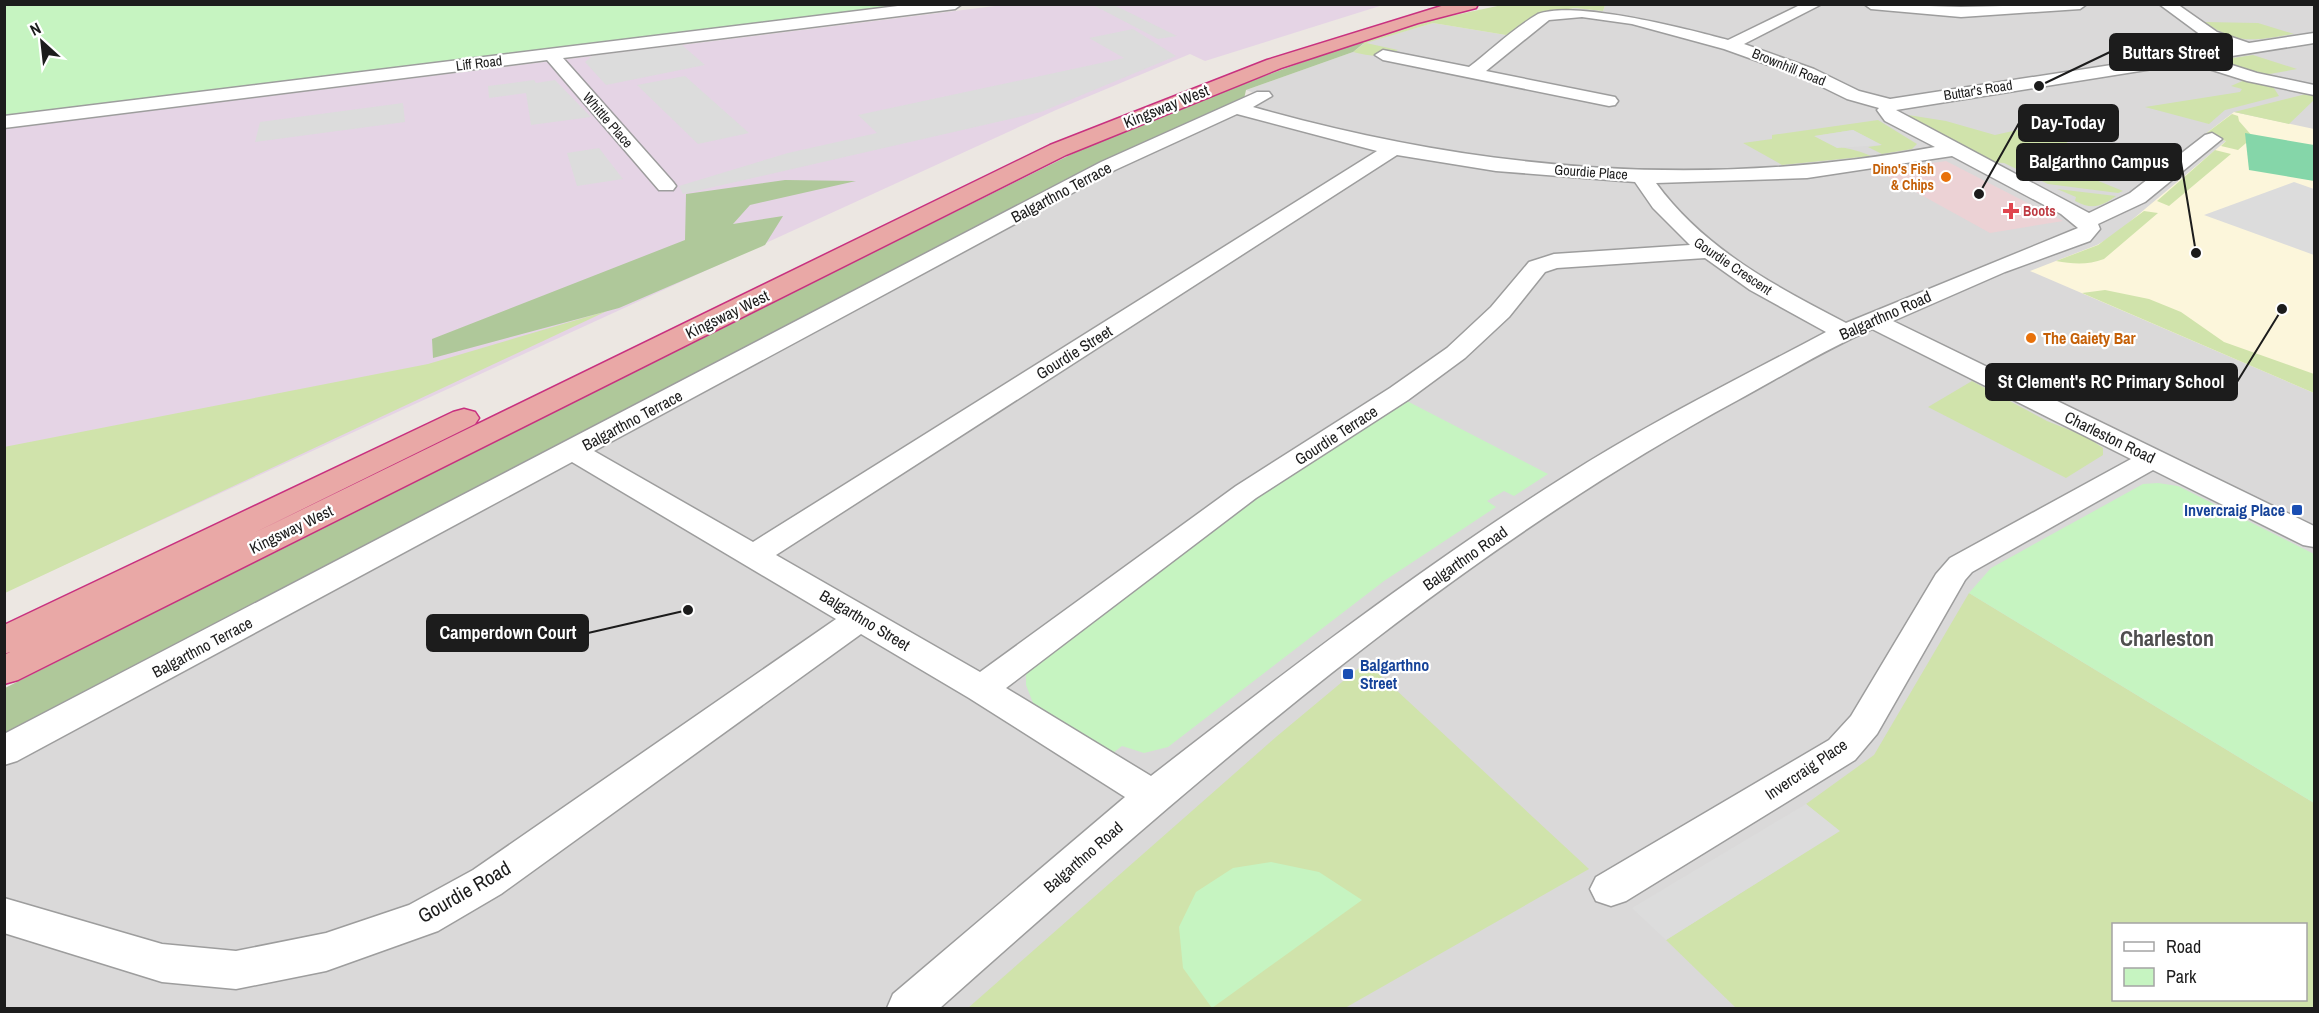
<svg xmlns="http://www.w3.org/2000/svg" width="2319" height="1013" viewBox="0 0 2319 1013" font-family="'Archivo Narrow',sans-serif">
  <style>
    .residential { fill: #dad9d9; fill-rule: evenodd }
    .commercial { fill: #ecd2d5 }
    .industrial { fill: #e5d4e5 }
    .education { fill: #fcf6db }
    .grass { fill: #d0e3ab; fill-rule: evenodd }
    .forest { fill: #afc89a }
    .park { fill: #c6f4c1 }
    .pitch { fill: #85d6a9 }
    .parking { fill: #dcdcdc }
    .lines { fill: none; stroke-linecap: round; stroke-linejoin: round }
    .minor-casing { stroke: #9d9d9d; stroke-width: 3 }
    .trunk-casing { stroke: #c8317f; stroke-width: 3 }
    .minor { fill: #fff; fill-rule: evenodd }
    .trunk { fill: #e9a8a6; fill-rule: evenodd }
    .food-dot { fill: #e8710a; stroke: #fff; stroke-width: 2 }
    .health-dot { fill: #e0444e; stroke: #fff; stroke-width: 2 }
    .transit-dot { fill: #1a4fb4; stroke: #fff; stroke-width: 2 }
    .labels { text-anchor: middle; stroke-width: 4.5; stroke-linejoin: round; paint-order: stroke }
    .far-street-label { font-size: 14px; fill: #1c1c1c; stroke: #fff }
    .far-food-label { font-size: 14px; font-weight: bold; fill: #c56008; stroke: #fff; text-anchor: end }
    .far-health-label { font-size: 14px; font-weight: bold; fill: #be3a42; stroke: #fff; text-anchor: start }
    .street-label { font-size: 16px; fill: #1c1c1c; stroke: #fff }
    .food-label { font-size: 16px; font-weight: bold; fill: #c56008; stroke: #fff; text-anchor: start }
    .transit-label { font-size: 16px; font-weight: bold; fill: #164399; stroke: #fff; text-anchor: end }
    .near-street-label { font-size: 20px; fill: #1c1c1c; stroke: #fff }
    .district-label { font-size: 22px; font-weight: bold; fill: #4f4f4f; stroke: #fff }
    .leader { fill: none; stroke: #1c1c1c; stroke-width: 2 }
    .callout-dot { fill: #1c1c1c; stroke: #fff; stroke-width: 2 }
    .callout { fill: #1c1c1c; stroke: #1c1c1c; stroke-width: 2 }
    .callout-label { font-size: 18px; text-anchor: middle; font-weight: bold; fill: #fff }
  </style>
  <rect width="100%" height="100%" fill="#ece7e2"/>
  <!-- residential -->
  <path class="residential" d="M1605,5H2314V1008H5V751L1016,216L1262,96L1246,90L1353,52L1364,43L1433,23L1506,35L1537,14L1575,8L1603,11ZM2114,924H2306V1000H2114Z"/>
  <!-- commercial -->
  <path class="commercial" d="M1946,161L2063,221L1990,233L1878,171Z"/>
  <!-- industrial -->
  <path class="industrial" d="M1003,5H1383L1205,61L1190,54L1056,110L5,592V129Z"/>
  <!-- education -->
  <path class="education" d="M2234,112L2314,129V393L2030,271L2097,245L2114,235L2226,141L2204,135Z"/>
  <!-- grass -->
  <path class="grass" d="M1502,5H1605L1603,11L1575,8L1537,14L1506,35L1433,23L1366,43L1398,50C1383,59 1370,56 1353,52L1364,44L1358,42L1432,20Z
    M2204,22L2258,23L2294,34C2253,40 2240,46 2204,22Z
    M2253,55L2297,69L2264,75L2225,62L2226,59Z
    M2247,79L2272,85L2279,96L2225,110L2209,124L2145,107L2240,92L2242,89L2231,86Z
    M2310,93L2314,94V100L2289,124L2234,112Z
    M2232,114L2238,116L2239,121L2253,137L2238,150L2221,146L2226,141L2204,135Z
    M1908,115L1946,121L1995,135L2048,123L2082,133L2049,154L2086,176L2123,191L2118,193L2048,184L2004,163L1991,162L1910,119Z
    M1878,120L1917,144L1912,149L1882,154L1868,147L1881,145L1853,130L1816,136C1834,149 1849,146 1871,156L1782,165L1743,143L1772,139V135Z
    M2215,150L2231,154L2169,206L2157,201Z
    M2057,189L2116,196C2101,207 2092,210 2075,201L2076,197Z
    M2144,211L2158,213L2104,259C2088,265 2073,264 2056,261L2098,245Z
    M2105,290L2149,299L2181,312L2224,342L2314,374V393L2082,293Z
    M607,311L5,593L4,447L428,364Z
    M1972,381L2047,421L2087,437L2103,448V455L2066,478L1928,407Z
    M1969,593L2314,803V1008H1736L1666,940L1839,831L1806,804L1874,755ZM2114,924H2306V1000H2114Z
    M1366,662L1589,869L1345,1008H968L1276,737Z"/>
  <!-- forest -->
  <path class="forest" d="M1358,42L1364,43L1353,52L1246,90L1244,99L5,741V688L541,417L1072,154L1179,107Z
    M785,180L856,181L750,205L733,224L783,216L765,245L619,308L433,358L432,339L685,240L686,194Z"/>
  <!-- park -->
  <path class="park" d="M4,5H928L5,117Z
    M1405,400L1548,474L1514,496L1504,491L1487,501L1496,507L1384,581L1168,747L1144,753L1122,746L1113,753L1033,703L1026,685V669L1254,498Z
    M2158,483L2178,486L2314,554V803L1969,593L1991,568L2143,484Z
    M1271,862L1319,872L1362,900L1212,1008L1183,968L1179,927L1196,892L1233,868Z"/>
  <!-- pitch -->
  <path class="pitch" d="M2245,133L2314,145V181L2249,170Z"/>
  <!-- parking -->
  <path class="parking" d="M1093,5H1114L1177,36L1158,39Z
    M1133,29L1176,56L1041,112L683,194L679,186L788,153L877,133L858,115L1124,58L1089,38Z
    M682,45L705,65L606,85L585,62L592,56Z
    M685,76L749,133L698,144L637,85Z
    M534,80L536,83L555,80L591,117L531,125L526,93L489,98L488,86Z
    M403,103L405,122L255,142L260,122Z
    M1853,130L1882,145L1837,148L1814,136Z
    M599,148L623,179L577,186L567,153Z
    M2294,182L2314,189V255L2204,215Z
    M1806,804L1840,831L1666,940L1632,908Z"/>
  <g class="lines">
    <!-- minor casing -->
    <g class="minor-casing">
      <path id="minor" d="M914,4H962L955,9L563,58L673,182L676,186L673,190H659L547,60L4,128V116Z
        M1802,4H1822L1744,44L1814,69L1859,91L1890,99L2228,47L2205,38L2159,4H2177L2217,32L2249,43L2314,33V43L2213,59L2257,73L2314,85V95L2247,81L2190,63L1896,110L2089,213L2130,193L2205,135L2212,133L2222,139L2145,202L2098,224L2100,229L2090,241L2005,272L1893,321L2314,526V547L2303,545L2153,470L1972,572L1965,580L1877,734L1855,760L1626,901L1611,906L1596,901L1590,889L1596,877L1829,740L1851,716L1936,574L1950,558L2131,459L1872,329C1826,349 1782,376 1738,400C1442,560 1190,786 940,1008H887L893,994L1125,797L969,698L861,634L501,894L438,931L326,971L236,989L162,982L4,933V898L162,944L236,951L326,933L409,905L473,870L836,619L572,462L17,761L4,765V734L1101,162L1257,92H1269L1272,96L1253,107C1479,171 1703,190 1935,147L1885,121L1877,110L1879,108L1847,99L1802,77L1724,49L1632,24L1582,17L1549,20L1486,71L1615,97L1618,101L1615,105L1609,106L1383,60L1375,55L1383,50L1469,67C1491,50 1514,28 1538,14C1575,0 1688,29 1728,40ZM1237,114L1377,151L753,542L594,451L1115,170ZM1397,155L1496,171L1635,182L1653,208L1690,245L1554,254L1529,262L1491,307L1447,348L1390,388L1236,486L980,672L776,555ZM1952,156L2061,214L2078,228L1846,323C1775,286 1704,249 1656,183L1807,178ZM1705,258L1750,290L1826,332C1738,379 1648,423 1564,477C1420,568 1285,672 1151,776L1006,688L1256,498L1408,400L1465,358L1509,317L1545,272L1557,268Z
        M1864,4L1961,7L2087,4L2080,9L1961,17L1871,9Z"/>
    </g>
    <!-- trunk casing -->
    <g class="trunk-casing">
      <path id="trunk" d="M1448,4H1478L1476,8L1418,23L1281,68L1066,155L18,680L4,684V655L10,652L4,654V625L453,412L464,409L475,412L479,418L475,424L252,534L1050,145L1267,60Z"/>
    </g>
    <!-- minor -->
    <use href="#minor" class="minor"/>
    <!-- trunk -->
    <use href="#trunk" class="trunk"/>
  </g>
  <!-- markers -->
  <g class="food-dot">
    <circle cx="1946" cy="177" r="6"/>
    <circle cx="2031" cy="338" r="6"/>
  </g>
  <path class="health-dot" d="M2008 202h6v6h6v6h-6v6h-6v-6h-6v-6h6z"/>
  <g class="transit-dot">
    <rect x="2291" y="504" width="12" height="12" rx="3"/>
    <rect x="1342" y="668" width="12" height="12" rx="3"/>
  </g>
  <g class="labels">
    <!-- far-street labels -->
    <g class="far-street-label">
      <text transform="translate(479 63) rotate(-7)" y="5">Liff Road</text>
      <text transform="translate(1789 67) rotate(22)" y="5">Brownhill Road</text>
      <text transform="translate(1978 90) rotate(-9)" y="5">Buttar's Road</text>
      <text transform="translate(608 120) rotate(49)" y="5">Whittle Place</text>
      <text transform="translate(1591 172) rotate(4)" y="5">Gourdie Place</text>
      <text transform="translate(1733 266) rotate(34)" y="5">Gourdie Crescent</text>
    </g>
    <!-- far-food labels -->
    <g class="far-food-label">
      <text x="1934" y="174">Dino's Fish<tspan x="1934" dy="16">&amp; Chips</tspan></text>
    </g>
    <!-- far-health labels -->
    <g class="far-health-label">
      <text x="2023" y="216">Boots</text>
    </g>
    <!-- street labels -->
    <g class="street-label">
      <text transform="translate(1166 106) rotate(-22)" y="6">Kingsway West</text>
      <text transform="translate(1061 192) rotate(-28)" y="6">Balgarthno Terrace</text>
      <text transform="translate(727 314) rotate(-26)" y="6">Kingsway West</text>
      <text transform="translate(1885 315) rotate(-24)" y="6">Balgarthno Road</text>
      <text transform="translate(1074 352) rotate(-32)" y="6">Gourdie Street</text>
      <text transform="translate(632 420) rotate(-28)" y="6">Balgarthno Terrace</text>
      <text transform="translate(1336 435) rotate(-33)" y="6">Gourdie Terrace</text>
      <text transform="translate(2110 437) rotate(26)" y="6">Charleston Road</text>
      <text transform="translate(291 529) rotate(-26)" y="6">Kingsway West</text>
      <text transform="translate(1465 558) rotate(-35)" y="6">Balgarthno Road</text>
      <text transform="translate(865 620) rotate(31)" y="6">Balgarthno Street</text>
      <text transform="translate(202 647) rotate(-28)" y="6">Balgarthno Terrace</text>
      <text transform="translate(1806 769) rotate(-34)" y="6">Invercraig Place</text>
      <text transform="translate(1083 857) rotate(-41)" y="6">Balgarthno Road</text>
    </g>
    <!-- food labels -->
    <g class="food-label">
      <text x="2043" y="344">The Gaiety Bar</text>
    </g>
    <!-- transit labels -->
    <g class="transit-label">
      <text x="2285" y="516">Invercraig Place</text>
      <text x="1360" y="671" text-anchor="start">Balgarthno<tspan x="1360" dy="18">Street</tspan></text>
    </g>
    <!-- near-street labels -->
    <g class="near-street-label">
      <text transform="translate(464 892) rotate(-30)" y="7">Gourdie Road</text>
    </g>
    <!-- district labels -->
    <g class="district-label">
      <text x="2167" y="646">Charleston</text>
    </g>
  </g>
  <!-- callouts -->
  <path class="leader" d="M2039 86L2110 52M1979 194L2019 123M2196 253L2181 162M2282 309L2237 382M688 610L588 633"/>
  <g class="callout-dot">
    <circle cx="2039" cy="86" r="6"/>
    <circle cx="1979" cy="194" r="6"/>
    <circle cx="2196" cy="253" r="6"/>
    <circle cx="2282" cy="309" r="6"/>
    <circle cx="688" cy="610" r="6"/>
  </g>
  <g class="callout">
    <rect x="2110" y="34" width="122" height="36" rx="6"/>
    <rect x="2019" y="105" width="99" height="36" rx="6"/>
    <rect x="2017" y="144" width="164" height="36" rx="6"/>
    <rect x="1986" y="364" width="251" height="36" rx="6"/>
    <rect x="427" y="615" width="161" height="36" rx="6"/>
  </g>
  <g class="callout-label">
    <text x="2171" y="59">Buttars Street</text>
    <text x="2068" y="129">Day-Today</text>
    <text x="2099" y="168">Balgarthno Campus</text>
    <text x="2111" y="388">St Clement's RC Primary School</text>
    <text x="508" y="639">Camperdown Court</text>
  </g>
  <!-- border -->
  <rect width="2319" height="1013" fill="none" stroke="#1c1c1c" stroke-width="12"/>
  <!-- legend -->
  <rect x="2112" y="923" width="195" height="78" fill="#ffffff" stroke="#a4a4a4" stroke-width="1.5"/>
  <rect x="2124" y="942" width="30" height="9" fill="#ffffff" stroke="#a4a4a4" stroke-width="1.5"/>
  <text x="2166" y="953" font-size="18" fill="#1c1c1c">Road</text>
  <rect x="2124" y="968" width="30" height="18" fill="#c6f4c1" stroke="#a4a4a4" stroke-width="1.5"/>
  <text x="2166" y="983" font-size="18" fill="#1c1c1c">Park</text>
  <!-- north arrow -->
  <g transform="translate(42 42) rotate(333)" stroke="#ffffff" stroke-width="4.5" paint-order="stroke">
  <path d="M0-4.5L10 22L0 15L-10 22Z" fill="#1c1c1c"/>
  <text y="-9" font-size="16" font-weight="bold" text-anchor="middle" fill="#1c1c1c">N</text>
  </g>
</svg>
